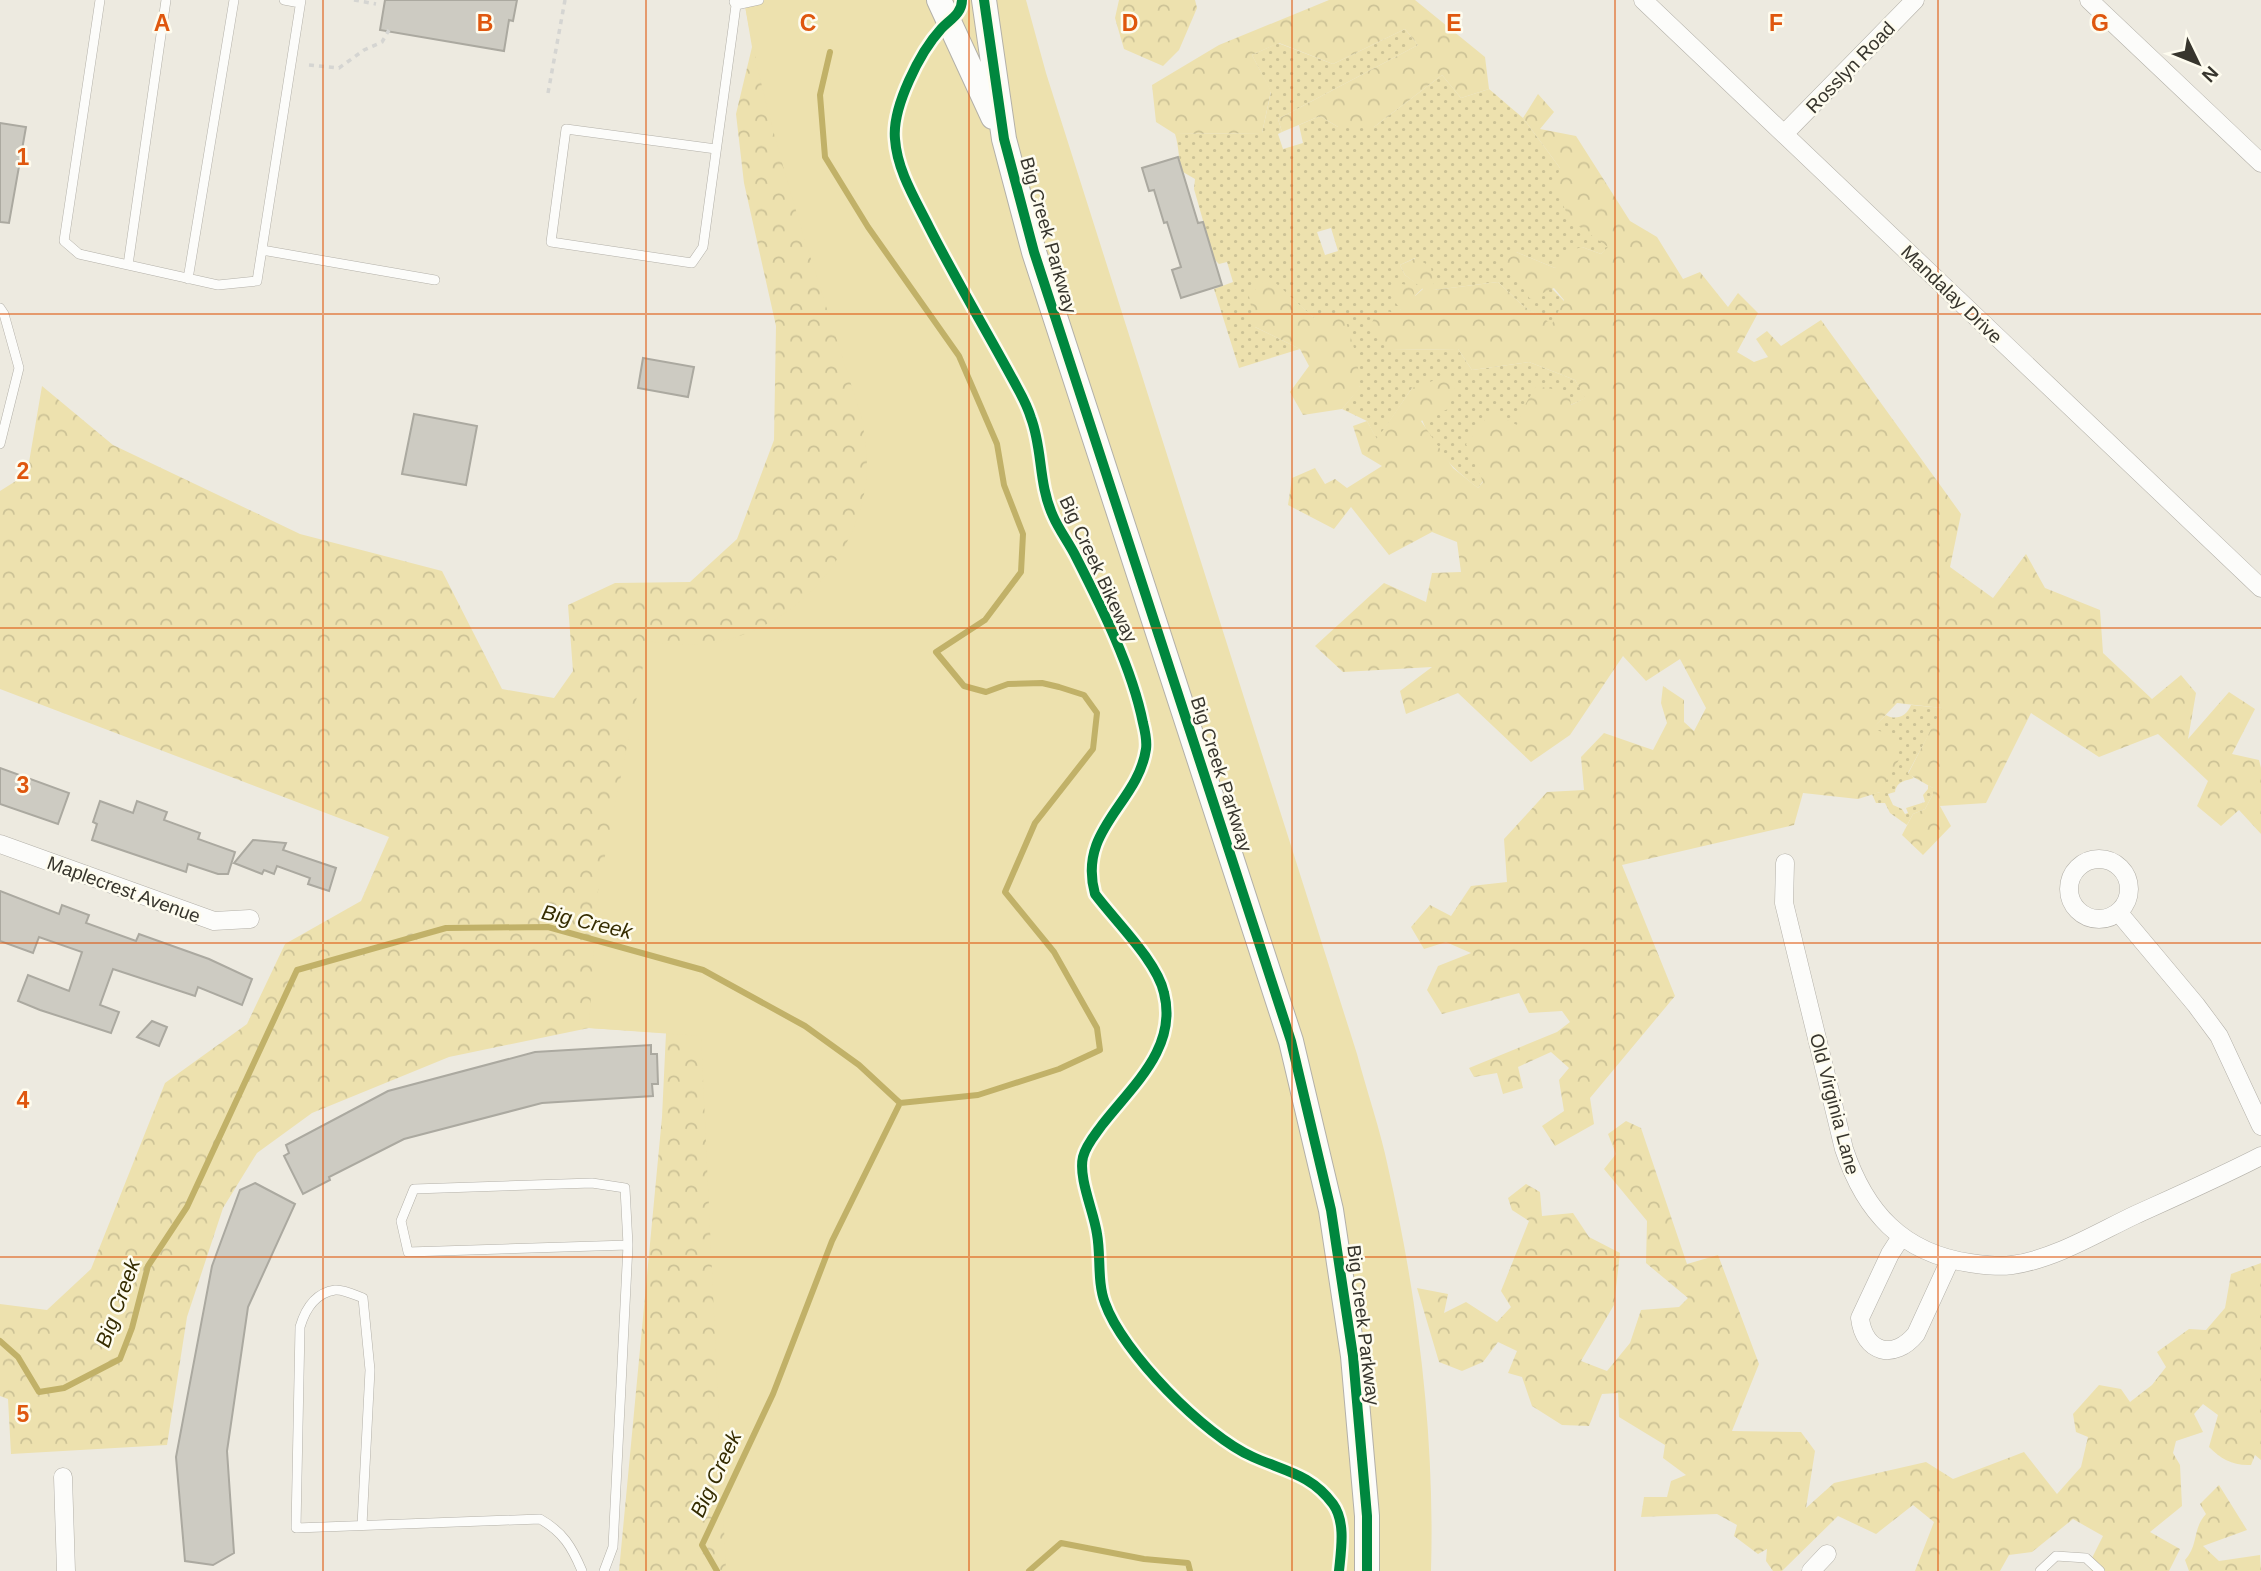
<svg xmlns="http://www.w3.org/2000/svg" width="2261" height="1571" viewBox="0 0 2261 1571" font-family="Arial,sans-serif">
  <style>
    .grass { fill: url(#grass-dots); fill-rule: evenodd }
    .forest { fill: url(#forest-crowns) }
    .park { fill: #ede1ae }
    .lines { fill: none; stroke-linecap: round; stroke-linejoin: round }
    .stream { stroke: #c1b168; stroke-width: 6 }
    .building { fill: #cdcbc2; stroke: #aba9a0; stroke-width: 2 }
    .lane-casing { stroke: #b3b0a8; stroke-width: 10 }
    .street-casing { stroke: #b3b0a8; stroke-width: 19 }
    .secondary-casing { stroke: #b3b0a8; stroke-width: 26 }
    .path { stroke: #d5d5d2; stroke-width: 3.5; stroke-dasharray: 5 5; stroke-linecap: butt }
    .lane { stroke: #fcfcfa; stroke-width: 9 }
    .street { stroke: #fcfcfa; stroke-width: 18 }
    .secondary { stroke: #fcfcfa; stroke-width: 24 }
    .cycleway-casing { stroke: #fefcef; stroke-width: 15 }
    .cycleway { stroke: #00873e; stroke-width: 10 }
    .grid { fill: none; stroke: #df570e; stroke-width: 2; stroke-opacity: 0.55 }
    .labels { text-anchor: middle; stroke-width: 5; stroke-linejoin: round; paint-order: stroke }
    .street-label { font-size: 19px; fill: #37352d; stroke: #fefcef }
    .water-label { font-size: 21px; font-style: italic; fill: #352c01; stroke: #fefcef }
    .grid-label { font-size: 23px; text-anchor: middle; font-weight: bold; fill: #df570e; stroke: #fefcef; stroke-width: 5; stroke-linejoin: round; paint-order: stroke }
  </style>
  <defs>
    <pattern id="grass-dots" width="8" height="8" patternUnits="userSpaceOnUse" patternTransform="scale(1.75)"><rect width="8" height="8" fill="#ede1ae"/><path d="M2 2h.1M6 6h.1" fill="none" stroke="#ccc296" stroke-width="1.8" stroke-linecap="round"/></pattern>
    <pattern id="forest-crowns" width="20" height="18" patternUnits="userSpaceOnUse" patternTransform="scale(1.75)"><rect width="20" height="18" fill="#ede1ae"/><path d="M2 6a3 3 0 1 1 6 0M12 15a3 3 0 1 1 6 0" fill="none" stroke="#ccc296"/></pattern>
  </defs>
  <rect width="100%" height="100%" fill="#edeae0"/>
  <!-- grass -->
  <path class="grass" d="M1405,29L1418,45L1278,119L1282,132L1278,134L1283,149L1303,143L1299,125L1320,116L1338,127H1374L1442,75L1461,98L1489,89L1523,118L1560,168L1570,219L1609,247L1601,254L1582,247L1555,268L1516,252L1564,301L1552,325L1522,305L1498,282L1434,290L1415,258L1400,265L1405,275L1423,288L1401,309L1391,350L1458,349L1472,370L1529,362L1575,380L1586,398L1522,427L1478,488C1438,457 1425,437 1412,388L1377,440L1367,421L1342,409L1360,387L1315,319L1268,277L1255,327L1300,349L1239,368L1214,289L1233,282L1227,262L1219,264L1214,259L1194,189L1195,179L1183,172C1178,159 1179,146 1175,134L1262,133L1271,92L1252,55L1278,43L1333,64ZM1331,228L1338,251L1325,255L1317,232Z
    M1911,705L1943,708L1908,773L1914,778C1905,781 1897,781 1895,792L1888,794L1893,805L1902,809L1905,814L1908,813L1906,808L1925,802L1923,795L1928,789V785L1933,788V794L1925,809L1913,814L1907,825L1890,813L1885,803H1876L1872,794L1880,792L1871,729L1886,715C1896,721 1907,716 1911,705Z"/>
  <!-- forest -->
  <path class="forest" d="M744,0L1355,1571H619L662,1117L666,1033L589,1028L449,1057L312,1113L257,1153L223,1208L187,1317L167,1445L11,1454L8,1399L0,1396V1304L47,1310L91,1269L165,1083L247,1024L285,944L361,901L389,837L0,689V491L27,474L42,386L113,445L300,534L442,571L502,689L554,698L573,671L568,605L615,583L690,582L737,539L774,440L776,326L744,183L736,114L752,47Z
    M1119,0H1195L1197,8L1179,50L1163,66L1124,49L1115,18Z
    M1329,0H1415L1485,57L1489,89L1461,98L1442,75L1374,127H1338L1320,116L1282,132L1278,119L1418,45L1405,29L1333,64L1279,43L1252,55L1271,91L1262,133L1175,134L1156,122L1152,85L1219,45Z
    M1538,94L1554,112L1540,129L1576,136L1630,221L1657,237L1683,279L1700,272L1728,307L1738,293L1758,313L1737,352L1754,362L1768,357L1756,339L1767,331L1781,346L1821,320L1961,514L1950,567L1993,598L2026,554L2045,588L2100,610L2103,653L2152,699L2181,675L2196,693L2188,739L2229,692L2255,709L2232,754L2259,760L2261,768V834L2239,810L2221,826L2197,806L2208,781L2158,734L2099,757L2031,713L1986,803L1940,806L1951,826L1923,855L1902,835L1913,814L1925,809L1933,794V788L1908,774L1942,708L1897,703L1872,729L1890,734L1896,744L1900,758L1880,792L1858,799L1803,793L1794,825L1622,865L1675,996L1590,1098L1594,1124L1555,1146L1542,1126L1564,1111L1559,1080L1569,1068L1551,1052L1518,1067L1523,1088L1503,1094L1497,1073L1474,1077L1469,1068L1557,1032L1570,1022L1562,1011L1529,1013L1519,993L1442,1014L1427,990L1438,966L1471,953L1446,942L1424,949L1411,927L1430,905L1451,916L1471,886L1507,882L1504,839L1547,792L1584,790L1581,757L1604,733L1653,750L1667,723L1661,703L1663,686L1684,700V722L1694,731L1706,708L1680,659L1646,681L1623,656L1570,735L1531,762L1458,693L1406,714L1400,691L1432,667L1343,672L1315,646L1384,583L1426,602L1432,573L1461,572L1457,542L1432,532L1389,555L1351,507L1334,529L1288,505L1292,478L1315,468L1325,484L1335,479L1347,488L1382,466L1362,454L1353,426L1367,421L1377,439L1412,388L1444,377L1456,385L1448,409L1421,421L1453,468L1478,488L1483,482L1466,444L1491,412L1521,427V412L1536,386L1569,392L1571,405L1585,398L1575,380L1529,362L1472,370L1458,349L1391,350L1369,328L1379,309L1398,314L1401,309C1394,302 1391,297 1393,287L1402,284L1412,286L1415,296L1423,289L1405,275L1400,265L1416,258L1431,267L1434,290L1498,282L1522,305L1552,324L1564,300L1554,288L1530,299L1505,262L1516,252L1555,268L1564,252L1582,247L1601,254L1608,247L1570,220L1554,186L1560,168L1523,118Z
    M1268,276L1315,319L1343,312L1357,358L1360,388L1342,409L1303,415L1290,392L1309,366L1300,349L1255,327L1249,296Z
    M1626,1121L1641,1128L1687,1264L1718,1255L1759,1364L1732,1431L1801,1432L1815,1451L1806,1508L1834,1483L1926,1462L1953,1479L2024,1452L2057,1494L2081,1467L2088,1437L2076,1432L2073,1414L2099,1385L2121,1389L2130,1402L2152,1385L2166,1367L2157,1352L2189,1329L2206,1330L2225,1308L2231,1274L2261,1263V1460L2255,1455L2251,1465C2233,1466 2221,1459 2209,1447L2218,1415L2203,1404L2194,1414L2203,1432L2176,1441L2173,1453L2180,1465L2182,1506L2150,1532L2180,1549L2169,1571H2092L2088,1566L2103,1536L2073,1519L2032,1552L2009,1555L2000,1571H1915L1934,1522L1913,1505L1876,1534L1838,1516L1782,1571H1773L1766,1561L1767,1549L1758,1554L1734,1536L1737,1525L1717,1514L1641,1517L1644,1497H1667L1671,1481L1686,1475L1663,1458L1665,1445L1619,1417L1618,1393L1602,1394L1589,1426L1562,1425L1532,1406L1522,1377L1508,1373L1517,1351L1498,1342L1483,1362L1462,1371L1439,1362L1417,1288L1448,1294L1444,1313L1466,1302L1497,1322L1511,1307L1501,1291L1529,1221L1512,1210L1508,1198L1526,1184L1540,1192L1542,1216L1573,1213L1589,1237L1620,1253L1614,1305L1581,1361L1607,1371L1630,1343L1641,1310L1679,1307L1688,1298L1646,1263L1647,1221L1604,1169L1616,1154L1608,1134Z
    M2219,1485L2247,1530L2203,1546L2219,1561L2260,1555L2261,1571H2189L2185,1560C2199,1545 2192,1529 2206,1514L2200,1504Z"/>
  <!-- park -->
  <path class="park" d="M744,0H1026L1046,73L1357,1054C1367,1092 1380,1129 1388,1167C1418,1300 1435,1435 1431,1571H726L701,1036L589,1028L597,896L648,641C660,643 673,645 686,645C777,644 853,572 866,483C869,462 865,440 862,419C819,281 769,143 744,0Z"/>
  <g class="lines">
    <!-- stream -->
    <path class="stream" d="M830,52L820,95L825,157L868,227L959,356L997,444L1004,485L1023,534L1021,572L985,620L936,652L964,686L986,692L1008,684L1042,683L1059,687L1084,695L1097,713L1093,749L1035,823L1005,892L1054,952L1097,1028L1100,1050L1059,1069L978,1095L900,1103
      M0,1341L18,1357L39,1392L64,1388L120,1359L132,1328L148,1266L187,1207L297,970L446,928L548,927L703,970L805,1026L859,1065L900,1103L832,1241L773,1394L702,1545L717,1571
      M1029,1571L1061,1543L1144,1559L1188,1563L1190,1571"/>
  </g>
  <!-- building -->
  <path class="building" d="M385,0H517L513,21L509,20L504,51L380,30Z
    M0,123L26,127L9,223L0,222Z
    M1178,157L1198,223L1203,222L1222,285L1181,298L1172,270L1181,267L1167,222L1164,223L1154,190L1149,191L1142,168Z
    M643,358L694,367L688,397L638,388Z
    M414,414L477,426L466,485L402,474Z
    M0,768L69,793L58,824L0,804Z
    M100,801L133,813L137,801L167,812L164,820L200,833L198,839L235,852L228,874H218L188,864L186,872L92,840L97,824L93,822Z
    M253,840L286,843L283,850L336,868L329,891L308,884L310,878L277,866L274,874L264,870L262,874L234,863Z
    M0,891L59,914L62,905L89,915L86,923L136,941L139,934L209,959L252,979L242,1005L198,987L195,996L113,969L100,1005L119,1012L111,1033L40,1010L18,1001L28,975L69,991L82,952L39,937L33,953L0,941Z
    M152,1021L167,1027L159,1046L137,1037Z
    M651,1045V1054H657L658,1084H652L653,1096L542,1103L404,1139L329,1177L330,1180L303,1194L284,1156L289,1153L286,1145L388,1091L535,1052Z
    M255,1183L295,1204L248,1307L227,1451L234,1553L213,1565L185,1561L176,1457L212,1266L240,1190Z"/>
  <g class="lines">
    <!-- lane casing -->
    <g class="lane-casing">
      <path id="lane" d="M100,0L64,241L79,254L218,285L257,281L301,0
        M284,0L300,3
        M734,2L736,5L759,0
        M716,149L566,129L551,242L692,263L703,247L733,28L736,5
        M262,250L435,280
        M128,265L166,0
        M188,279L234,0
        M0,308L4,314L19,368L0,444
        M362,1525L370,1370L363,1298C355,1295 343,1289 335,1290C315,1293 305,1310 300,1327L296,1528L540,1519C563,1532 572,1547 582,1571
        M604,1571L613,1547L628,1245L625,1188L592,1183L414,1189L401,1221L408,1252L628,1245
        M2040,1571L2056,1556L2086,1558L2100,1571"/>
    </g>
    <!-- street casing -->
    <g class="street-casing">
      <path id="street" d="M1643,0L2261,588
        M2089,0L2261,163
        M1784,134L1915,0
        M0,844L214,921L250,919
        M2069 889a30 30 0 1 1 60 0a30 30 0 1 1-60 0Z
        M1785,863L1784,903L1844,1149C1865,1212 1902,1253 1970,1263C1984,1265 1998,1267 2012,1265C2055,1259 2097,1233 2135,1215C2177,1196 2220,1177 2261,1156
        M2119,913L2196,1005L2219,1036L2261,1126
        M1901,1237L1890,1254L1860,1318C1864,1353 1894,1361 1916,1334L1950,1260
        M63,1477L66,1571
        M1811,1571L1827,1554"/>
    </g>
    <!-- secondary casing -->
    <g class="secondary-casing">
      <path id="secondary" d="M939,0L993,117
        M984,0L1004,139L1034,252L1291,1041L1331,1210L1353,1356L1367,1516V1571"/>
    </g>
    <!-- path -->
    <path class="path" d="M354,0L376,4
      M309,65L339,68L364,50L382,42L389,30
      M548,93L565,0"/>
    <!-- lane -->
    <use href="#lane" class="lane"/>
    <!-- street -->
    <use href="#street" class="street"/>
    <!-- secondary -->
    <use href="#secondary" class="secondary"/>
    <!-- cycleway casing -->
    <g class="cycleway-casing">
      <path id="cycleway" d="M962,0C962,14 949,20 941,29C920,52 892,107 895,139C897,170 915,199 929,227C957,282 989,335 1018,389C1023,398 1028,408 1031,418C1043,450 1038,483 1053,516C1059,530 1069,543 1076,557C1102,608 1132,668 1143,723C1145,731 1147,742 1146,749C1138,804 1077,829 1095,894C1115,921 1157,961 1164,993C1178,1048 1132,1086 1102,1125C1095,1135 1086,1145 1083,1157C1078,1178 1094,1212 1097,1234C1101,1256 1097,1282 1105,1303C1122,1352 1205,1436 1253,1457C1284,1471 1311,1474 1333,1504C1346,1522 1341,1550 1339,1571
        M984,0L1004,139L1034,252L1291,1041L1331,1210L1353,1356L1367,1516V1571"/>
    </g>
    <!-- cycleway -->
    <use href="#cycleway" class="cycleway"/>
  </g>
  <!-- grid -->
  <path class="grid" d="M323,0V1571M646,0V1571M969,0V1571M1292,0V1571M1615,0V1571M1938,0V1571M0,314H2261M0,628H2261M0,943H2261M0,1257H2261"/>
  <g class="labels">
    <!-- street labels -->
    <g class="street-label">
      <text transform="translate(1850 67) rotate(-46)" y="7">Rosslyn Road</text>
      <text transform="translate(1049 235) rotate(74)" y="7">Big Creek Parkway</text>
      <text transform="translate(1952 294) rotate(44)" y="7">Mandalay Drive</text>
      <text transform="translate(1099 569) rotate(65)" y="7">Big Creek Bikeway</text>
      <text transform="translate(1222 774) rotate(72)" y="7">Big Creek Parkway</text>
      <text transform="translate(124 889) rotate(20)" y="7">Maplecrest Avenue</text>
      <text transform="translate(1835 1104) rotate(75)" y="7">Old Virginia Lane</text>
      <text transform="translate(1364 1325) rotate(83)" y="7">Big Creek Parkway</text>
    </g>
    <!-- water labels -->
    <g class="water-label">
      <text transform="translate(587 922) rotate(13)" y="7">Big Creek</text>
      <text transform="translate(118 1303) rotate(-70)" y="7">Big Creek</text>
      <text transform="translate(716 1474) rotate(-65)" y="7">Big Creek</text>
    </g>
  </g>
  <g class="grid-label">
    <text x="162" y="31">A</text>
    <text x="485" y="31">B</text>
    <text x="808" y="31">C</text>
    <text x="1130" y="31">D</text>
    <text x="1454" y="31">E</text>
    <text x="1776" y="31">F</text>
    <text x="2100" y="31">G</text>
    <text x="23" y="165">1</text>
    <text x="23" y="479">2</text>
    <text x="23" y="793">3</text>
    <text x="23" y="1108">4</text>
    <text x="23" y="1422">5</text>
  </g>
  <!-- north arrow -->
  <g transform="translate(2198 63) rotate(133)" stroke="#fefcef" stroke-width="5" paint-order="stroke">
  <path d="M0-5L12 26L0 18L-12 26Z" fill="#37352d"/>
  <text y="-10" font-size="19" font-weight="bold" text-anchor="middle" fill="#37352d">N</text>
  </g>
</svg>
